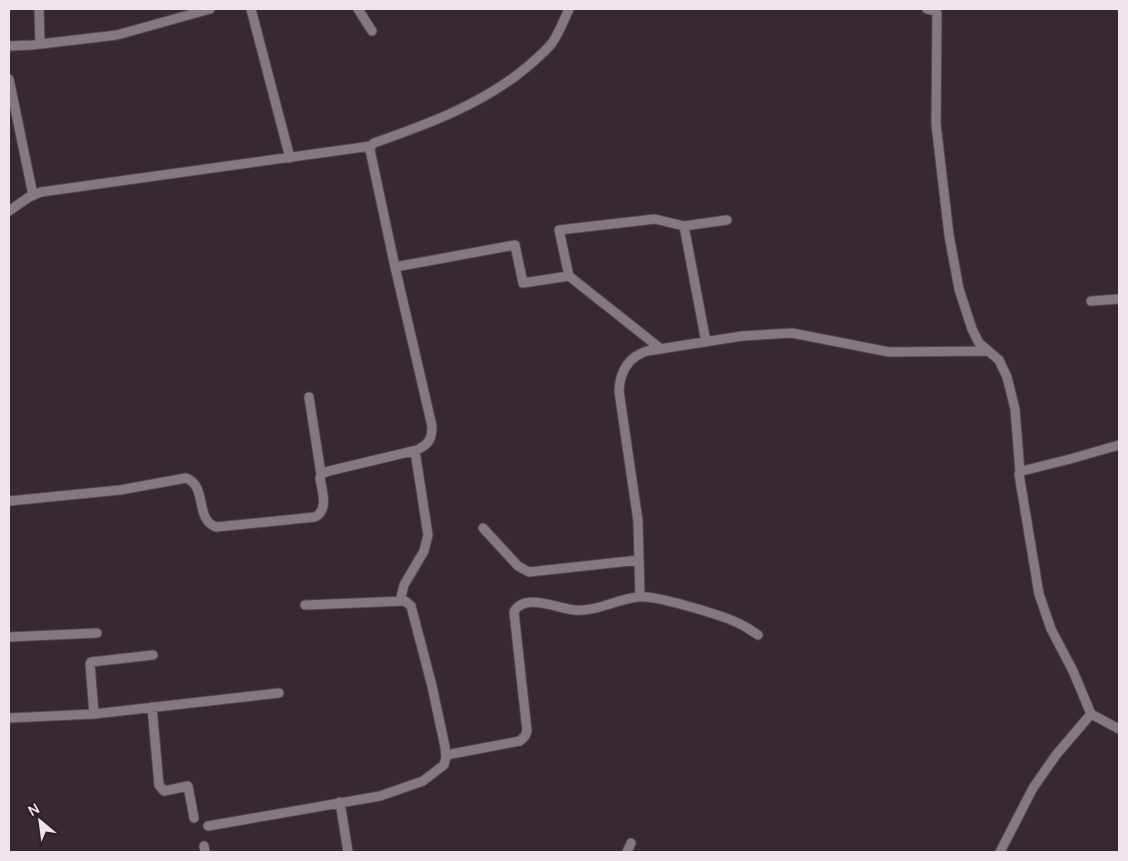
<svg xmlns="http://www.w3.org/2000/svg" width="1128" height="861" viewBox="0 0 1128 861" font-family="Manrope,sans-serif">
  <style>
    .lines { fill: none; stroke-linecap: round; stroke-linejoin: round }
    .street-casing { stroke: #544751; stroke-width: 11 }
    .street { stroke: #827a80; stroke-width: 9 }
  </style>
  <rect width="100%" height="100%" fill="#372934"/>
  <g class="lines">
    <!-- street casing -->
    <g class="street-casing">
      <path id="street" d="M39,9L40,44
        M251,9L290,158
        M358,9L372,31
        M927,9L936,11L937,14L936,124L949,235L959,289L972,329L979,343L999,360L1007,377L1015,409L1020,472
        M9,46L32,45L117,35L210,9
        M9,79L33,195
        M9,211L29,197L41,192L371,146
        M684,226L706,342
        M395,267L515,245L523,283L569,276L661,349
        M569,276L559,230L655,219L684,226L727,220
        M1091,301L1119,299
        M309,397L321,474
        M9,501L120,490L186,478C208,486 194,519 216,527L315,517C329,510 322,491 320,478L321,474L329,471L417,450C429,444 432,439 432,426L395,267L370,150L371,146L374,143C428,124 483,104 527,67C536,59 545,52 552,43C559,33 564,20 569,9
        M483,528L518,566L529,572L639,560
        M640,597L638,521L619,391C620,372 628,357 647,351L742,336L792,333L889,352L987,351
        M400,601L404,585L424,551L428,535L415,451
        M9,637L97,633
        M152,707L159,785L164,791L188,786L194,818
        M94,714L90,664L91,662L153,655
        M1091,714L1119,729
        M9,718L94,714L279,693
        M446,755L520,741L525,736L527,731L514,612C524,592 558,609 575,610C596,612 617,599 638,597C656,595 721,615 738,623C745,626 752,631 758,635
        M340,802L348,852
        M208,826L380,796L423,781L444,765L446,757L445,747L432,686L411,606L405,601L305,605
        M204,846L205,852
        M627,852L631,843
        M1000,852L1033,788L1056,755L1091,714L1073,671L1051,629L1039,594L1019,474L1022,471L1070,459L1119,445"/>
    </g>
    <!-- street -->
    <use href="#street" class="street"/>
  </g>
  <!-- border -->
  <rect width="1128" height="861" fill="none" stroke="#eee5ec" stroke-width="20"/>
  <!-- north arrow -->
  <g transform="translate(40 821) rotate(331)" stroke="#2d202a" stroke-width="4" paint-order="stroke">
  <path d="M0-4L9 19L0 12L-9 19Z" fill="#eee5ec"/>
  <text y="-8" font-size="14" font-weight="bold" text-anchor="middle" fill="#eee5ec">N</text>
  </g>
</svg>
